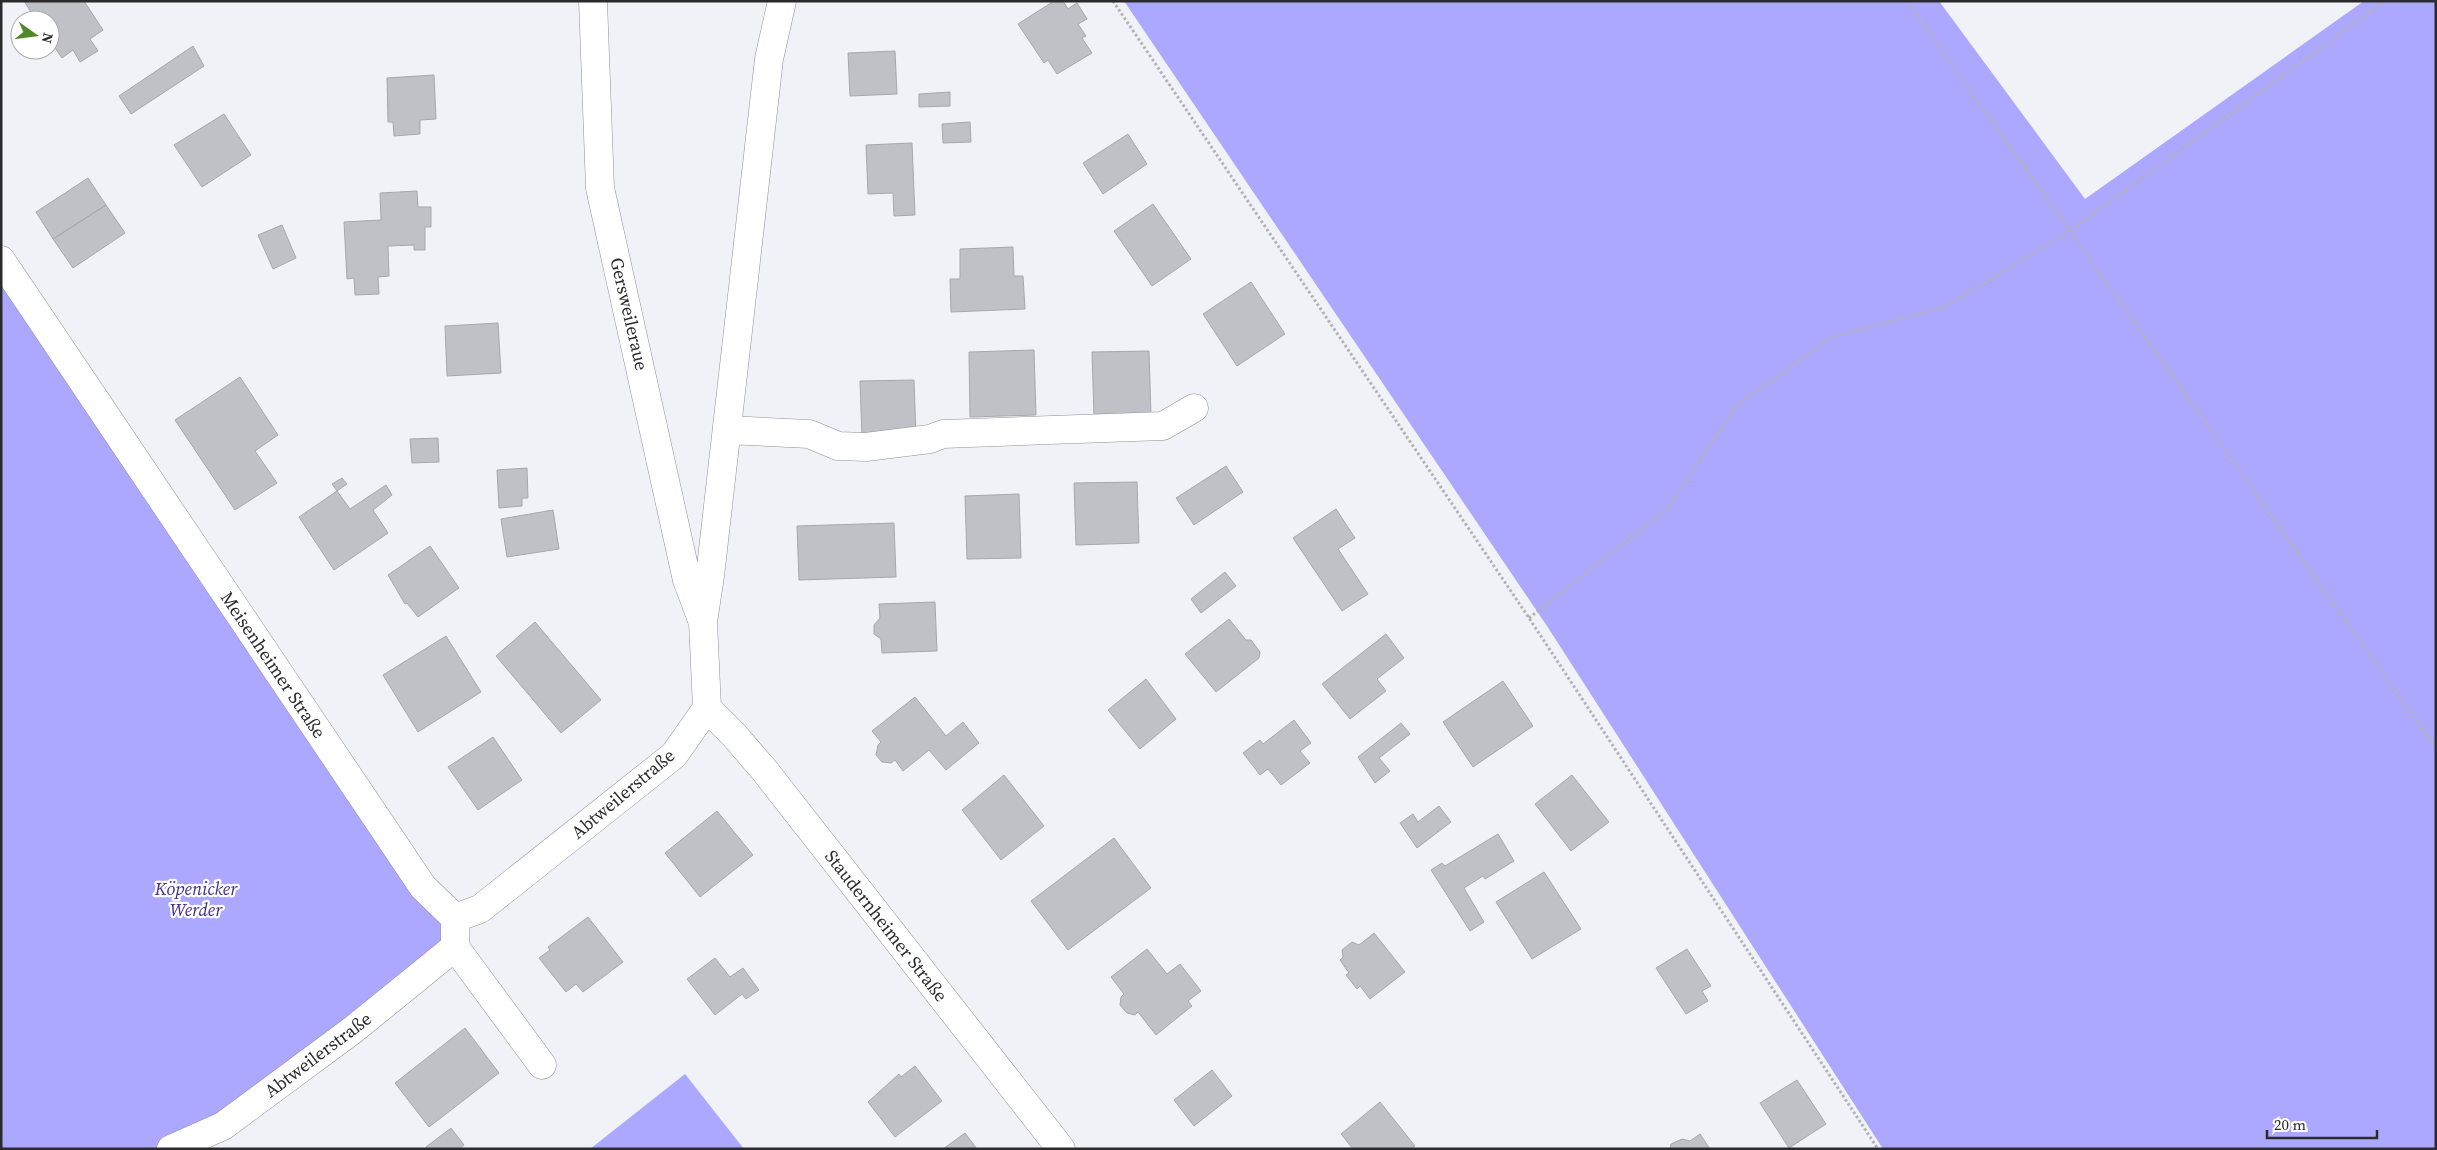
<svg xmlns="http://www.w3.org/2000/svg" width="2437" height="1150" viewBox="0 0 2437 1150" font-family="'Source Serif 4',serif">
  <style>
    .forest { fill: #ada8ff }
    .building { fill: #c0c0c7; stroke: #a7a8ae }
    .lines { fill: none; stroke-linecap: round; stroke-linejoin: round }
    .minor-casing { stroke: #909097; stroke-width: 29 }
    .path { stroke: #b1b1b7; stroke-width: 3; stroke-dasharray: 2.5 2.5; stroke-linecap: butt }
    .minor { stroke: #fff; stroke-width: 28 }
    .labels { text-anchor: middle; stroke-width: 4.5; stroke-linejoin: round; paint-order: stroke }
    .street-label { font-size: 18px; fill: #2b2b2e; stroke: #fff }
    .park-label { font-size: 18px; font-style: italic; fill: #402d8e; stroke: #fff }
  </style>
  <rect width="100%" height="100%" fill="#f1f1f8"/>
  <!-- forest -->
  <path class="forest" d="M1124,1H1939L2085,199L2364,1H2436V1149H1883L1547,626Z
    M1,260L423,887L455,947L170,1149H1Z
    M685,1074L744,1149H590Z"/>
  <!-- building -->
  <path class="building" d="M24,1H84L103,30L90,39L98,51L80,62L73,50L62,58L50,41V20H36Z
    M1054,1H1063L1068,9L1077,3L1087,19L1078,24L1086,36L1082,38L1092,53L1057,74L1048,60L1044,63L1018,24Z
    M193,46L204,66L131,114L119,96Z
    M895,51L897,94L850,96L848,53Z
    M434,75L436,119L420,120V134L394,136L393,122H388L387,78Z
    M950,92V106L919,107V94Z
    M224,114L251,155L202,187L174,145Z
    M970,122L971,142L943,143L942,124Z
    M1128,134L1147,164L1103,194L1083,163Z
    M912,143L915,215L894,216L893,193L868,194L866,145Z
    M88,178L106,205L53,239L36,212Z
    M417,191L418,207H431V227H425V250H414V245L388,246L389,276L378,277L379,294L355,295L354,278L347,279L344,222L381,220L380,193Z
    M1153,204L1191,259L1152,286L1114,231Z
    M106,205L125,233L73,268L53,239Z
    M282,225L296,258L273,269L258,235Z
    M1013,247L1014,276H1023L1025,309L951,312L950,279H960V249Z
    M1251,282L1285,334L1237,366L1203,314Z
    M498,323L501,373L447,376L445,326Z
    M1034,350L1036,415L970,417L969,352Z
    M1149,351L1151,416L1094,418L1092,352Z
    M240,377L278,435L255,451L277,483L235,510L175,420Z
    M914,380L916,436L862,438L860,381Z
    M438,438L439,462L412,463L410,439Z
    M1226,466L1243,492L1194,525L1176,498Z
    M527,468L528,498H522V506L499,508L497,470Z
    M342,478L347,484L337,491L332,484Z
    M1137,482L1139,543L1076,545L1074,483Z
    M386,485L392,495L373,510L388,533L334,570L299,517L337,491L350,509Z
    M1019,494L1021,558L967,559L965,496Z
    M1336,509L1355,538L1338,549L1368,594L1342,611L1293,538Z
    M553,510L559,549L507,557L501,519Z
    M894,523L896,577L799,580L797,526Z
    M430,546L459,588L418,617L407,603L405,604L388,575Z
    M1225,572L1236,586L1201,613L1191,599Z
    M935,602L937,651L882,653L881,639L874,634V625L880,618L879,604Z
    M1229,619L1246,640H1251L1260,652L1259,658L1216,692L1185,654Z
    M535,622L601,700L561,733L496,656Z
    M1386,634L1404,658L1377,679L1386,691L1350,719L1322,684Z
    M446,636L481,692L418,732L383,675Z
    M1146,679L1176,719L1140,749L1108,710Z
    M1503,681L1533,726L1473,767L1443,722Z
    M915,697L946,736L963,722L979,743L946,770L929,750L903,771L895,760L891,763L882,762L876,755L878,745L881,742L872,731Z
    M1294,720L1311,743L1300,751L1310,763L1281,785L1268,769L1260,775L1243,753L1260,740L1263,744Z
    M1401,723L1410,734L1379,758L1390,771L1375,783L1358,757Z
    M493,737L522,780L478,810L448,767Z
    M1004,775L1044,826L1001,860L962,810Z
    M1572,775L1609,822L1571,851L1535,804Z
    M1439,806L1451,822L1417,848L1400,823L1413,814L1418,822Z
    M717,811L753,855L700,897L665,853Z
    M1498,834L1514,861L1485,879L1483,876L1464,888L1484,922L1470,931L1431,870L1442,863L1445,866Z
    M1114,838L1151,888L1068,950L1031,901Z
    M1544,872L1581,929L1532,959L1496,902Z
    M588,917L623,962L583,992L576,984L566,992L539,958L550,950L548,947Z
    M1374,933L1405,972L1370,999L1360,986L1357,989L1346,975L1349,973L1340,960L1343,957L1342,950L1352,942L1359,945Z
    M1147,949L1167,974L1180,964L1201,991L1188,1001L1192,1006L1156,1035L1138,1012L1135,1015L1127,1013L1120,1005L1121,997L1124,994L1111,977Z
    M1687,949L1711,986L1702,991L1708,1001L1686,1014L1656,968Z
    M715,958L730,977L743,968L759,990L746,999L742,994L715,1015L687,979Z
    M465,1028L499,1073L429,1127L395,1083Z
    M915,1066L942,1101L895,1137L868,1102L899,1074L901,1077Z
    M1212,1070L1232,1096L1194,1126L1174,1100Z
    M1797,1080L1826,1124L1789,1148L1760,1103Z
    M1380,1102L1415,1146L1411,1149H1353L1341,1134Z
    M451,1128L464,1145L459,1149H428L426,1147Z
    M965,1133L977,1149H943Z
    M1700,1134L1710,1149H1670L1671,1144L1682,1139L1690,1141Z"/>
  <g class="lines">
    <!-- minor casing -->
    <g class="minor-casing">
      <path id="minor" d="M593,1L600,188L687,580L702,620
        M1,260L423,887L455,918V947L542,1065
        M727,430L809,434L838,446L866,447L930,439L943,434L1163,426L1194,408
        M707,708L703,622L710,576L769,59L782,1
        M707,708L734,735L765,771L1061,1149
        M455,918L480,909L674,755L707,708
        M171,1149L223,1126L354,1029L455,947"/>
    </g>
    <!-- path -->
    <path class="path" d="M1113,1L1529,618L1878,1149
      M1907,1L2436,748
      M1529,618L1667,509L1737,405L1833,337L1944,307L2070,231L2385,1"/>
    <!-- minor -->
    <use href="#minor" class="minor"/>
  </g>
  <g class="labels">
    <!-- street labels -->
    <g class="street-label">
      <text transform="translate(629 314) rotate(77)" y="6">Gersweileraue</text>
      <text transform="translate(273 665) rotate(56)" y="6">Meisenheimer Straße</text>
      <text transform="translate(623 794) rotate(-40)" y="6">Abtweilerstraße</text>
      <text transform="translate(886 926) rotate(52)" y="6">Staudernheimer Straße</text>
      <text transform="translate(318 1055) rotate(-37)" y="6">Abtweilerstraße</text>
    </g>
    <!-- park labels -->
    <g class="park-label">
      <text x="196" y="895">Köpenicker<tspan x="196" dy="21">Werder</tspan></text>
    </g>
  </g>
  <!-- border -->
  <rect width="2437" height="1150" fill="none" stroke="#2b2b2e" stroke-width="5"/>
  <!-- north arrow -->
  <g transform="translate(35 35) rotate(104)"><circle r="24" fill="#ffffff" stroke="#aaaaab"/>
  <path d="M0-4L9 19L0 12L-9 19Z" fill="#4e8a28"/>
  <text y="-8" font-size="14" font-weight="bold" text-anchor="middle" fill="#2b2b2e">N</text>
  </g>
  <!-- scale -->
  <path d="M2267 1130v8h110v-8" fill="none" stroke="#2b2b2e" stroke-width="2.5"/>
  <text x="2274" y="1130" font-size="15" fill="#2b2b2e" stroke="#ffffff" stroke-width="4" paint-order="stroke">20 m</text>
</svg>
